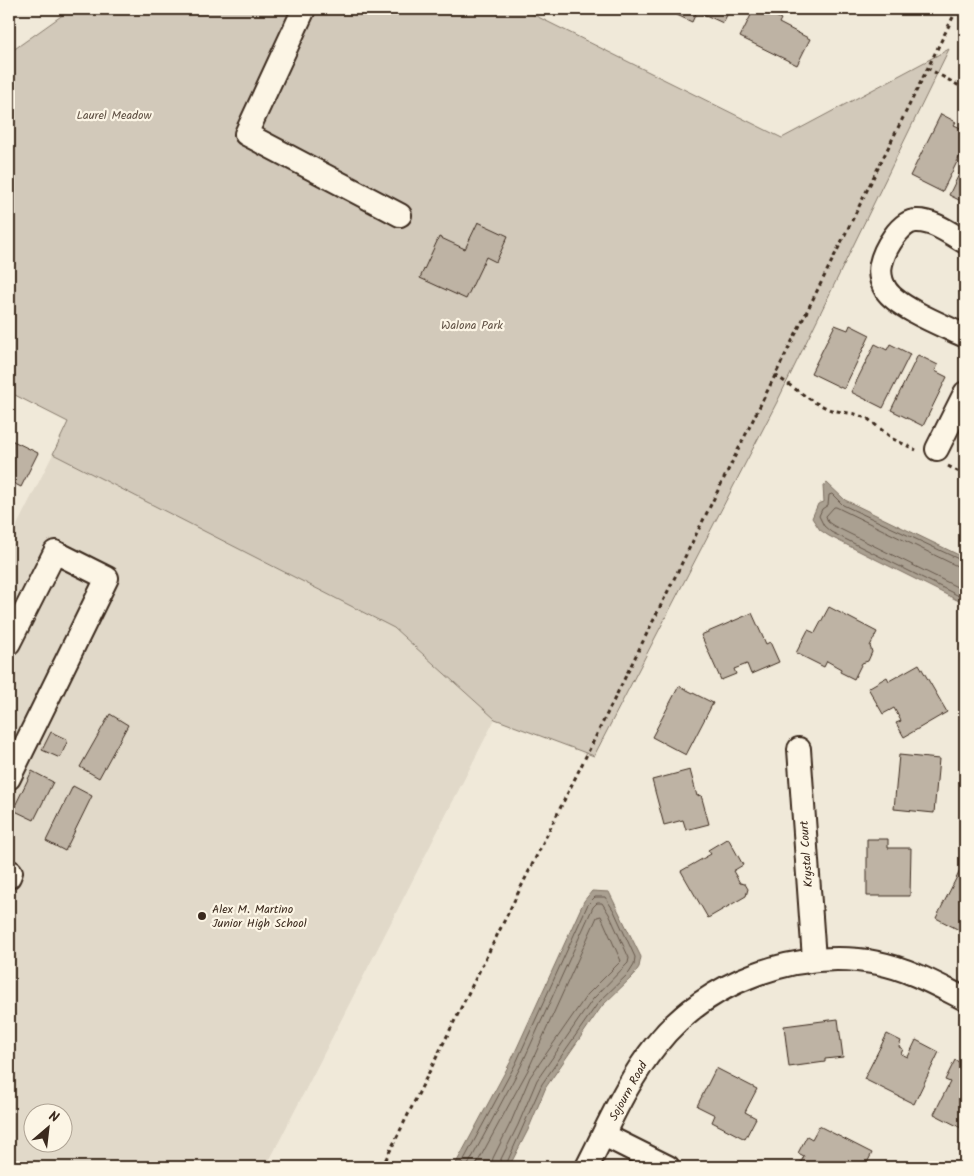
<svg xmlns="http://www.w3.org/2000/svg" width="974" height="1176" viewBox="0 0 974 1176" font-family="Kalam,sans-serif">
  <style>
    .built { fill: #e1d9c9; fill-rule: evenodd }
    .green { fill: #d2c9ba; stroke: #867a6c }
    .water { fill: #aaa091; stroke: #7e7163 }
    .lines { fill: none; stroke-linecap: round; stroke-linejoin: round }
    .shore { stroke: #67594c; stroke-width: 1 }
    .building { fill: #beb3a4; stroke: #3b2a1e }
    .minor-casing { stroke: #3b2a1e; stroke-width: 26 }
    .path { stroke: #3b2a1e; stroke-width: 3; stroke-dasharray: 4 4; stroke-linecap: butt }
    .minor { stroke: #fcf5e5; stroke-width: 22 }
    .poi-dot { fill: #3b2a1e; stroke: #fcf5e5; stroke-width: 2 }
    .labels { text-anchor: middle; stroke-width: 4.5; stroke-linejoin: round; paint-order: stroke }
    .park-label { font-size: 12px; fill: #615245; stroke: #fcf5e5 }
    .street-label { font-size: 12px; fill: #3b2a1e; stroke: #fcf5e5 }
    .poi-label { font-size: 12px; fill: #3b2a1e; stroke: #fcf5e5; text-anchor: start }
  </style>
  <rect width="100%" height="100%" fill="#f0e9d9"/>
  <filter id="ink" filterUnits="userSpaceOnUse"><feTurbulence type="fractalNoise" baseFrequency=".02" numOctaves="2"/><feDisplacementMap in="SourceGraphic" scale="10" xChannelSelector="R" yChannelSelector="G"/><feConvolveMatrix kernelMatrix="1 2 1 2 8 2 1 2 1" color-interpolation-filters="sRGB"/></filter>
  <g filter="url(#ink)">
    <!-- built -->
    <path class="built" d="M53,454L394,628L495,719L266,1167H9V541ZM32,1114H62V1144H32Z"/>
    <!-- green -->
    <path class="green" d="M71,9H522L782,138L949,49L777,402L594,756L495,719L394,628L53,454L68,422L9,392V53Z"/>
    <!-- water -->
    <path class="water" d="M827,483L845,500L965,558V604L829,536L820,530L812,518L818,504L824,502L823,486Z
      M592,891L609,892L641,957L639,967L633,976L602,1006L546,1087L528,1130L509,1167H454L511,1061L584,901Z"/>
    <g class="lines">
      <!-- shore -->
      <path class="shore" d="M965,562L843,505L832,494L829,495L828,505L822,509L819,516L824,526L831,532L965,599
        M965,568L959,567L836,507H834L826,516L828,522L834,526L965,591
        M460,1167L516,1063L588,904L595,897H605L614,911L635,957L634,965L629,973L598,1003L542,1084L505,1167
        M467,1167L521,1066L593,907L597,903H602L609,914L629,958L628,963L593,999L537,1080L518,1125L500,1161L499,1167
        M475,1167L528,1070L597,917L601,916L621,961L587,995L530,1077L511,1122L493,1158L491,1167"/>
    </g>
    <!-- building -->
    <path class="building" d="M664,9H730L723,23L697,11L692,22Z
      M754,9H761L781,19L779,23L810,39L797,65L740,37Z
      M941,114L956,122L954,125L965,130V146L942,192L910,176Z
      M965,162V203L949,195Z
      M478,222L508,236L496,262L486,257L466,299L420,278L439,237L465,249Z
      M835,325L848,330L850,325L870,335L844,389L811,373Z
      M875,344L887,350L890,344L910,354L883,408L851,392Z
      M918,355L938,365L935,371L947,377L923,426L891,410Z
      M9,439L38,453L21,487L9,481Z
      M829,607L877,632L870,646L872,652L868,661L862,663L854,679L840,672L841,669L827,661L824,667L796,653L808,630L815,633Z
      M752,613L766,644L770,642L779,662L751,674L747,664L734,669L736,674L721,680L701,635Z
      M919,664L947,712L904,737L896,723L901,721L894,708L883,714L868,688L887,677L889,681Z
      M679,686L713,703L686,755L652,737Z
      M110,714L128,725L99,778L80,767Z
      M51,732L68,740L60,758L42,750Z
      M899,755L939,759L934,813L894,809Z
      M690,770L697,796L701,795L709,824L686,830L683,820L664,825L652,780Z
      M32,771L53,782L34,820L13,810Z
      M73,786L92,796L65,851L46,841Z
      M728,838L743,865L733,871L740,883L745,884L748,889L746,896L708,918L681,871L711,854L708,850Z
      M867,839H888V848H911L910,896H867Z
      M962,867L965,869V917L959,930L936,918Z
      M838,1019L843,1057L825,1059V1062L789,1067L784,1026Z
      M887,1034L901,1041L899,1047L903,1049L901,1054L908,1057L916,1040L939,1052L914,1104L864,1079Z
      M955,1060L965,1065V1130L934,1114L950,1082L945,1080Z
      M716,1068L757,1089L745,1112L756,1118L745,1139L712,1122L715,1115L697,1106Z
      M819,1126L872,1153L865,1167L799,1166L804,1156L798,1153L807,1136L812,1139Z"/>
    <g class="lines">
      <!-- minor casing -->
      <g class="minor-casing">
        <path id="minor" d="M304,9L246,134L400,215
          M965,242C951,234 933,220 916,221C900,221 884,250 881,264C879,273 881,282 886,290C898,308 944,326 965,336
          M937,449L965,393
          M9,643L55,552L107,578L9,778
          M799,749L814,959
          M9,877L11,872
          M604,1135L668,1167
          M587,1167C608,1126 627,1081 656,1045C706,981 799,947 878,963C909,969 937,985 965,999"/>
      </g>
      <!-- path -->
      <path class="path" d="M927,68L965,89
        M775,375L814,402L831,410L855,414L868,419L893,439L916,450
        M948,466L965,475
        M382,1167L957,9"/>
      <!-- minor -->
      <use href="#minor" class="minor"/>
    </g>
  </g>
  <!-- markers -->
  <circle class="poi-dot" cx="202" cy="916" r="5"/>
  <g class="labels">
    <!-- park labels -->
    <g class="park-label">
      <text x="114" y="119">Laurel Meadow</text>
      <text x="472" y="329">Walona Park</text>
    </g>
    <!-- street labels -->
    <g class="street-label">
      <text transform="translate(806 854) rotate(-94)" y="4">Krystal Court</text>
      <text transform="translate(628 1091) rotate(-61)" y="4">Sojourn Road</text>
    </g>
    <!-- poi labels -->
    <g class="poi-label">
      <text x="212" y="913">Alex M. Martino<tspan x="212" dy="14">Junior High School</tspan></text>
    </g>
  </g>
  <!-- margin -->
  <rect width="974" height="1176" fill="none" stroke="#fcf5e5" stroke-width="30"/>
  <rect x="15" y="15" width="944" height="1146" fill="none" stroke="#3b2a1e" stroke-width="2" filter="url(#ink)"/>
  <!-- north arrow -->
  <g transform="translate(48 1128) rotate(28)"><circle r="24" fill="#fcf5e5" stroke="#afa495"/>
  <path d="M0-4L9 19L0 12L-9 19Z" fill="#3b2a1e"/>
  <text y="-8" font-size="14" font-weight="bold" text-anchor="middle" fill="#3b2a1e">N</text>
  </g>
</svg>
